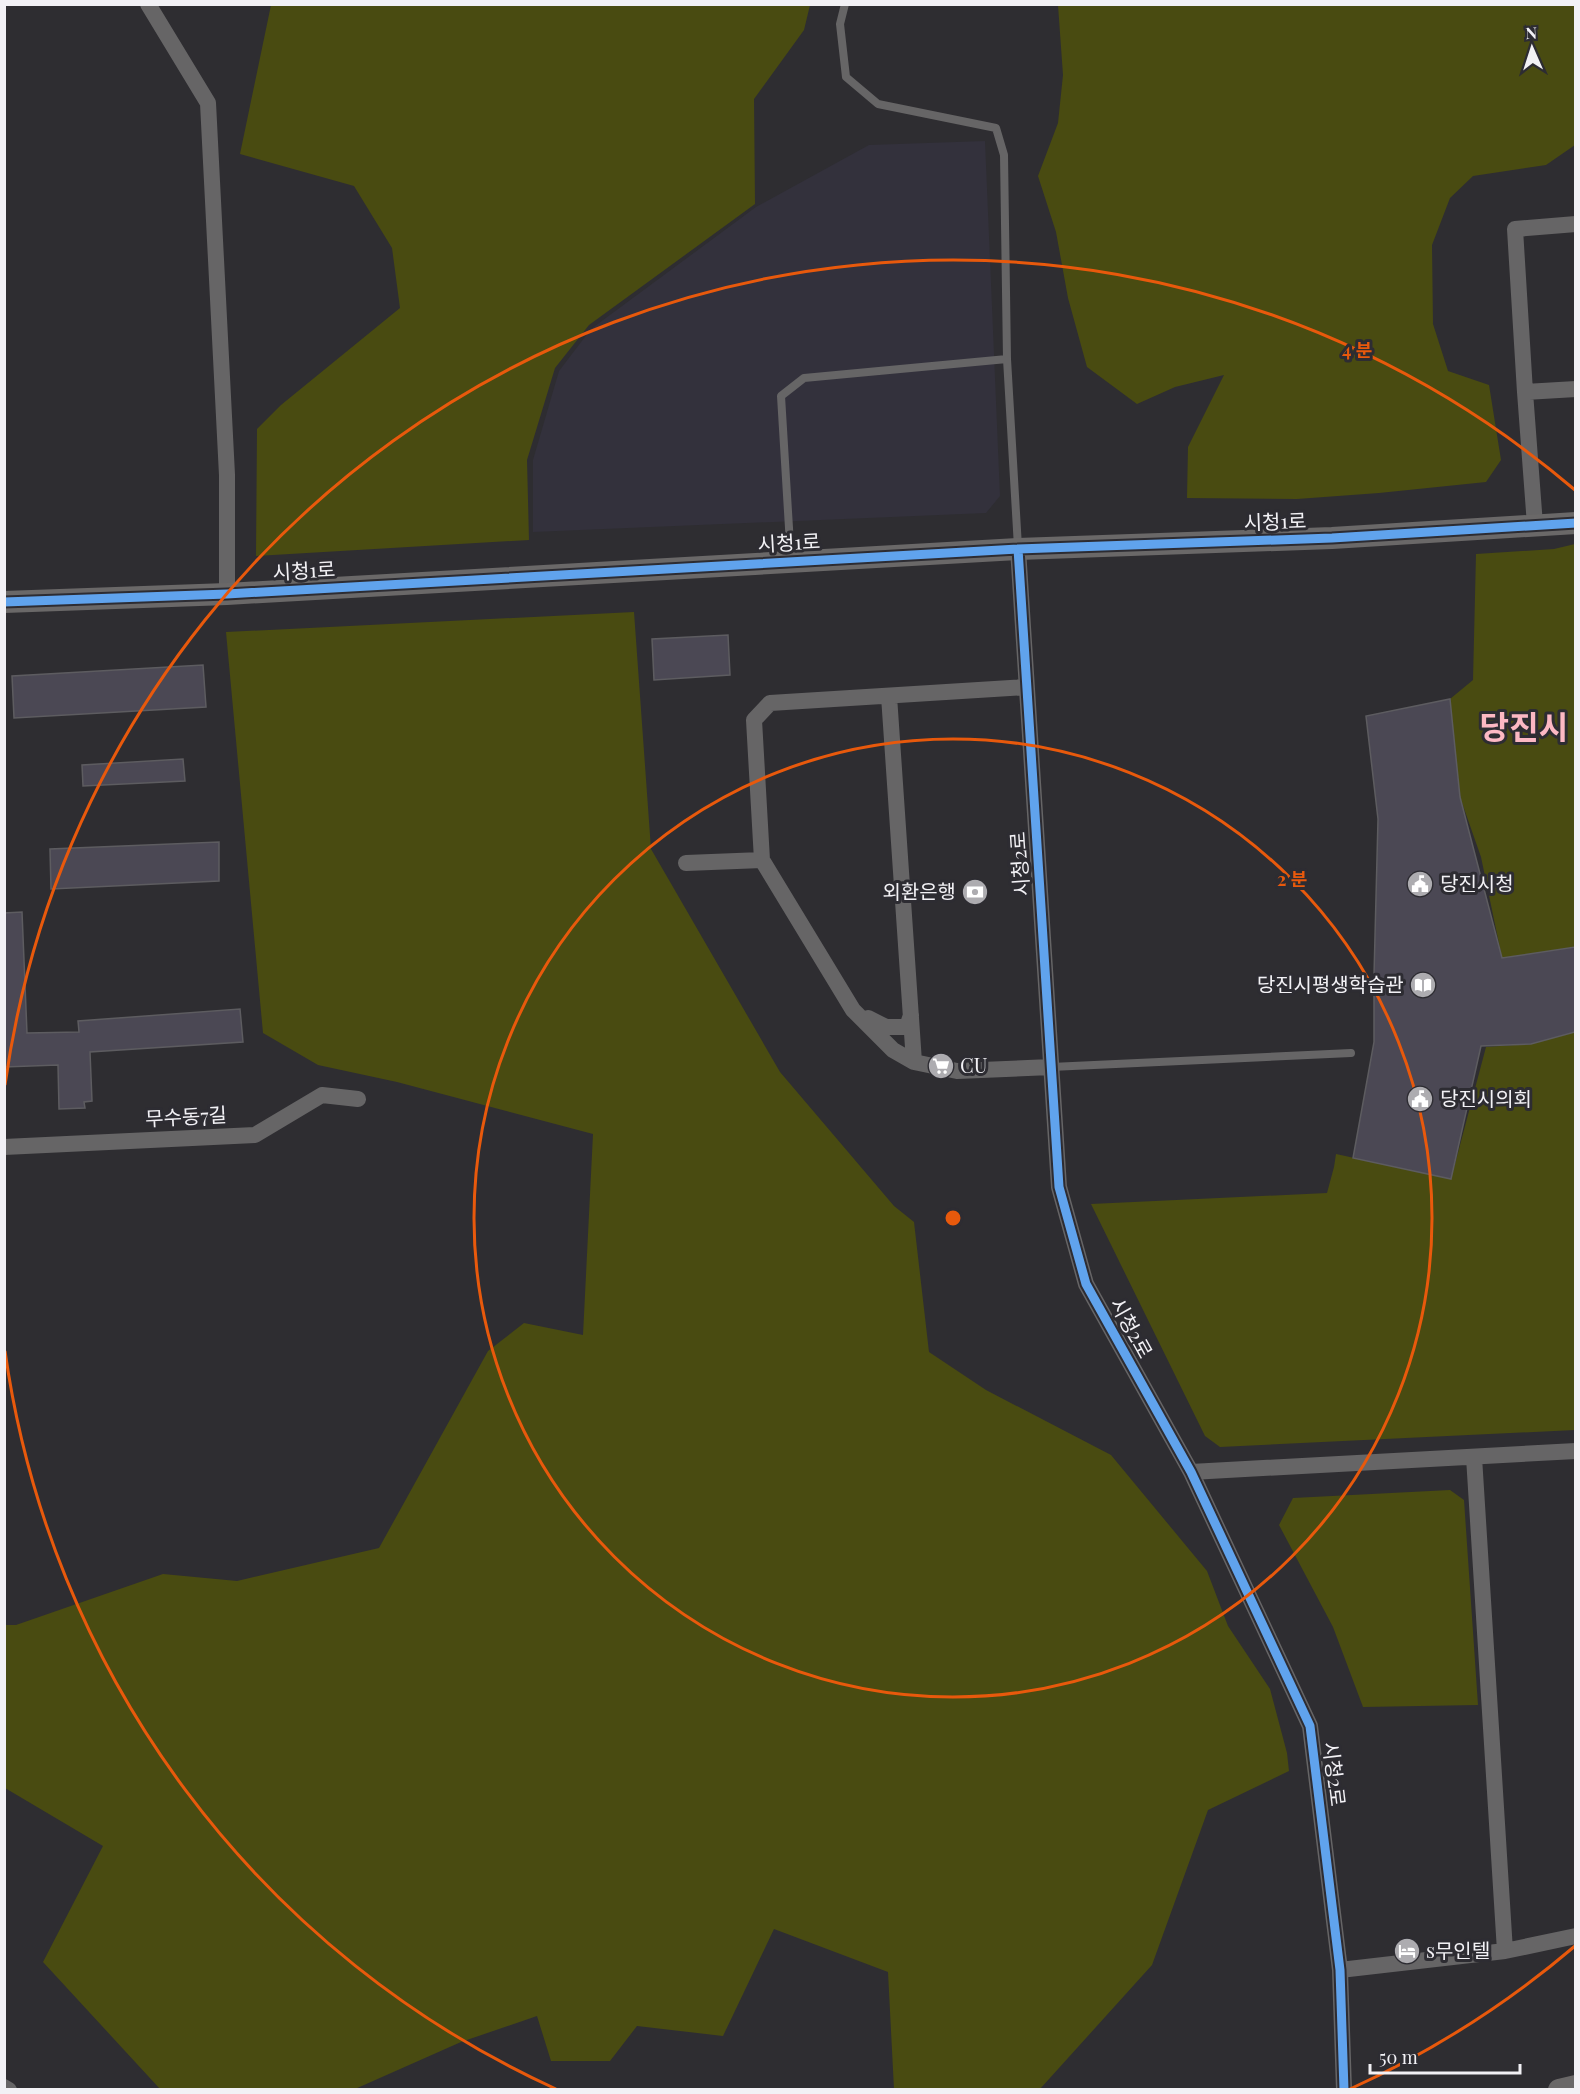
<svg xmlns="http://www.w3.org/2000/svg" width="1580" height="2094" viewBox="0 0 1580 2094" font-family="'Playfair Display','Noto Sans KR',serif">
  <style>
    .built { fill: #33313c }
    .green { fill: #494b11 }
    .building { fill: #4b4854; stroke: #5d5c60; stroke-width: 1.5 }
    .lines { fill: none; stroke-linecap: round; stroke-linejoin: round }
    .lane { stroke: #666566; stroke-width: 8 }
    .street { stroke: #666566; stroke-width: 16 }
    .secondary { stroke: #6a6868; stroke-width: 22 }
    .cycleway-casing { stroke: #2d2c32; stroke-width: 13 }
    .cycleway { stroke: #60a3ed; stroke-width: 9 }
    .ring { fill: none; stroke: #e8590c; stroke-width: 3 }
    .labels { text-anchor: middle; stroke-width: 6; stroke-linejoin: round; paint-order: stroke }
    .street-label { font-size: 20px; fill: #f2f1f5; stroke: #2d2c32 }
    .poi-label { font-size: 20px; fill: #f2f1f5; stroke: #2d2c32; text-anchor: start }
    .town-label { font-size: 32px; font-weight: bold; fill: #fcb8c3; stroke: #2d2c32 }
    .centre { fill: #e8590c; stroke: #2d2c32; stroke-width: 3 }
    .ring-label { font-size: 18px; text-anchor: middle; font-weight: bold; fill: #e8590c; stroke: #2d2c32; stroke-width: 6; stroke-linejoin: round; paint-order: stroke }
  </style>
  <rect width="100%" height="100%" fill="#2e2d31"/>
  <!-- built -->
  <path class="built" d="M985,141L1000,496L986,513L533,532V460L559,371L591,329L756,207L869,145Z"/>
  <!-- green -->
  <path class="green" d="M271,5H810L804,30L754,99L755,204L589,325L555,368L527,460L529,540L256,556L257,429L281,405L400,308L392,248L354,186L240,154Z
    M1058,5H1575V145L1546,165L1473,176L1450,198L1432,245L1433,324L1448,371L1489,385L1501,460L1486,482L1379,493L1297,499L1187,498L1188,447L1224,375L1175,387L1137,404L1087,367L1068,298L1056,232L1038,176L1058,123L1063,75Z
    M1575,544V947L1502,958L1481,857L1460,797L1450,699L1473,680L1476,554L1554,549Z
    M634,612L651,849L780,1072L894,1206L914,1222L929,1352L986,1390L1111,1455L1207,1571L1228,1626L1270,1689L1287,1753L1289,1771L1208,1810L1152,1965L1040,2089H894L888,1972L774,1929L723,2036L637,2026L610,2061H551L537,2016L461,2042L355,2089H160L43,1962L103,1846L5,1788V1625H16L163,1574L237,1581L379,1548L488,1351L524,1323L583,1335L593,1134L397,1082L318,1065L263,1033L226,632Z
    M1575,1032V1430L1220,1447L1205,1436L1091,1204L1327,1193L1334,1167L1336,1154L1451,1179L1486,1047L1531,1044Z
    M1450,1490L1464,1500L1478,1705L1363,1707L1333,1627L1279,1525L1293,1498Z"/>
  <!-- building -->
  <path class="building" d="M728,635L730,675L654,680L652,639Z
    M203,665L206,707L14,718L12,676Z
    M1450,699L1460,797L1502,958L1575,947V1032L1531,1044L1481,1046L1451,1179L1353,1158L1374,1042V975L1378,819L1366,716Z
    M183,759L185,781L83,786L82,765Z
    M219,842V881L51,889L50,849Z
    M22,912L27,1033L79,1032L78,1021L240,1009L243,1042L90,1052L92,1101L84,1102L85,1108L59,1109L58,1065L4,1067V913Z"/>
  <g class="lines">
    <!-- lane -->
    <path class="lane" d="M845,4L840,24L846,77L878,104L996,128L1004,155L1007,359L1018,547
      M791,561L781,396L804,378L1007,359
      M1051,1067L1351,1053"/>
    <!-- street -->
    <path class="street" d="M148,4L208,103L227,475V594
      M1525,392L1515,229L1576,224
      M1535,525L1525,392L1576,389
      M1018,549L1059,1187L1086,1284L1191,1472L1310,1726L1340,1970L1344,2090
      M1026,687L770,703L754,720L762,860L853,1010L893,1050L914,1062L957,1071L1051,1067
      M889,696L914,1062
      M686,863L762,860
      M868,1018L886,1027H907L911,1015
      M4,1147L255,1135L322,1095L358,1099
      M1474,1457L1505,1951
      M1191,1472L1576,1451
      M1340,1970L1505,1951L1576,1936
      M4,2087L9,2090"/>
    <!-- secondary -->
    <path class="secondary" d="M4,602L227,594L1018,549L1332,538L1576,523
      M1559,2090L1576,2086"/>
    <!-- cycleway casing -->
    <g class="cycleway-casing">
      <path id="cycleway" d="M1018,549L1059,1187L1086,1284L1191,1472L1310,1726L1340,1970L1344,2090
        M4,602L227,594L1018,549L1332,538L1576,523"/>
    </g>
    <!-- cycleway -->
    <use href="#cycleway" class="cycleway"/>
  </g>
  <!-- distance rings -->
  <g class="ring">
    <circle cx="953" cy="1218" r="479"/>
    <path d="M1575 1946A957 957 0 0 1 1350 2089M556 2089A957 957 0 0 1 5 1351M5 1085A957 957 0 0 1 1575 490"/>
  </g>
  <!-- icons -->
  <defs>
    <g id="civic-disc" transform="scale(1.35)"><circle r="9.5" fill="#adacb0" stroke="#2d2c32"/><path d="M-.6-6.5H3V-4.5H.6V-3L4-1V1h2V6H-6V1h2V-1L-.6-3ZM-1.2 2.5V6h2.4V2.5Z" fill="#fff"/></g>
    <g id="bank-disc" transform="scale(1.35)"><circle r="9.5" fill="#adacb0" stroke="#2d2c32"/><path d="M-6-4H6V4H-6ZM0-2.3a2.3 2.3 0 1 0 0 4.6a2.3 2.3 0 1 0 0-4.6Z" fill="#fff"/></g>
    <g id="library-disc" transform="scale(1.35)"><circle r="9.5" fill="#adacb0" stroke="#2d2c32"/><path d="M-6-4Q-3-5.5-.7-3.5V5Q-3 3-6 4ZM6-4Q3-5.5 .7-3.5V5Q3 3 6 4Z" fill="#fff"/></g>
    <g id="supermarket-disc" transform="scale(1.35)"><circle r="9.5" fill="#adacb0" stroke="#2d2c32"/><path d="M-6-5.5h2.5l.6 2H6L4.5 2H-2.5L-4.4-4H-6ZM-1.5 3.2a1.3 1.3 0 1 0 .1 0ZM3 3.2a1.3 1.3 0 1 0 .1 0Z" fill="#fff"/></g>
    <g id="hotel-disc" transform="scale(1.35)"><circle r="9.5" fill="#adacb0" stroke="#2d2c32"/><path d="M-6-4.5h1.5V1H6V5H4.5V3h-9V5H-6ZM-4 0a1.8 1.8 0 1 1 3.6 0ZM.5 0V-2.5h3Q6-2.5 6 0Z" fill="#fff"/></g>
  </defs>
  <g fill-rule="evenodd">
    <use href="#civic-disc" x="1420" y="884"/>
    <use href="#bank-disc" x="975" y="892"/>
    <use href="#library-disc" x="1423" y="985"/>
    <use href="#supermarket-disc" x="941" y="1066"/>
    <use href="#civic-disc" x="1420" y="1099"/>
    <use href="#hotel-disc" x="1407" y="1951"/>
  </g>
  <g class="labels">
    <!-- street labels -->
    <g class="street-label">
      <text transform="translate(1275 522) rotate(-2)" y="7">시청1로</text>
      <text transform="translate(789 543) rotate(-3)" y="7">시청1로</text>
      <text transform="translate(304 571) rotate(-3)" y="7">시청1로</text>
      <text transform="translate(1020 864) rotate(-94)" y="7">시청2로</text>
      <text transform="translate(186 1117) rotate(-3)" y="7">무수동7길</text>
      <text transform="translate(1131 1328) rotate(61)" y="7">시청2로</text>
      <text transform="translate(1334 1774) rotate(83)" y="7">시청2로</text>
    </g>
    <!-- poi labels -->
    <g class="poi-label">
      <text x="1440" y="891">당진시청</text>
      <text x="956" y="899" text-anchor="end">외환은행</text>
      <text x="1404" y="992" text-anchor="end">당진시평생학습관</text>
      <text x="960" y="1073">CU</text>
      <text x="1440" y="1106">당진시의회</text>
      <text x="1426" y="1958">s무인텔</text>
    </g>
    <!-- town labels -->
    <g class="town-label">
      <text x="1524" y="739">당진시</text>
    </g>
  </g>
  <circle cx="953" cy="1218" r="9" class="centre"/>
  <g class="ring-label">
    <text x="1357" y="357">4 분</text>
    <text x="1292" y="886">2 분</text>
  </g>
  <!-- border -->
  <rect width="1580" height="2094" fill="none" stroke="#f2f1f5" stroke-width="12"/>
  <!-- north arrow -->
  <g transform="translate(1532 48) rotate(357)" stroke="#2d2c32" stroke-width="4.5" paint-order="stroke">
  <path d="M0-4.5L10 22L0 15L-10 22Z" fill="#f2f1f5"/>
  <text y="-9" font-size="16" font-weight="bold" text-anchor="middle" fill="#f2f1f5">N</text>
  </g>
  <!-- scale -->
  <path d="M1370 2064v9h150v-9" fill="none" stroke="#f2f1f5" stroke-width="3"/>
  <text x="1379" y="2064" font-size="18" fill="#f2f1f5" stroke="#2d2c32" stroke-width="4.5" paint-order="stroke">50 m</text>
</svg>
